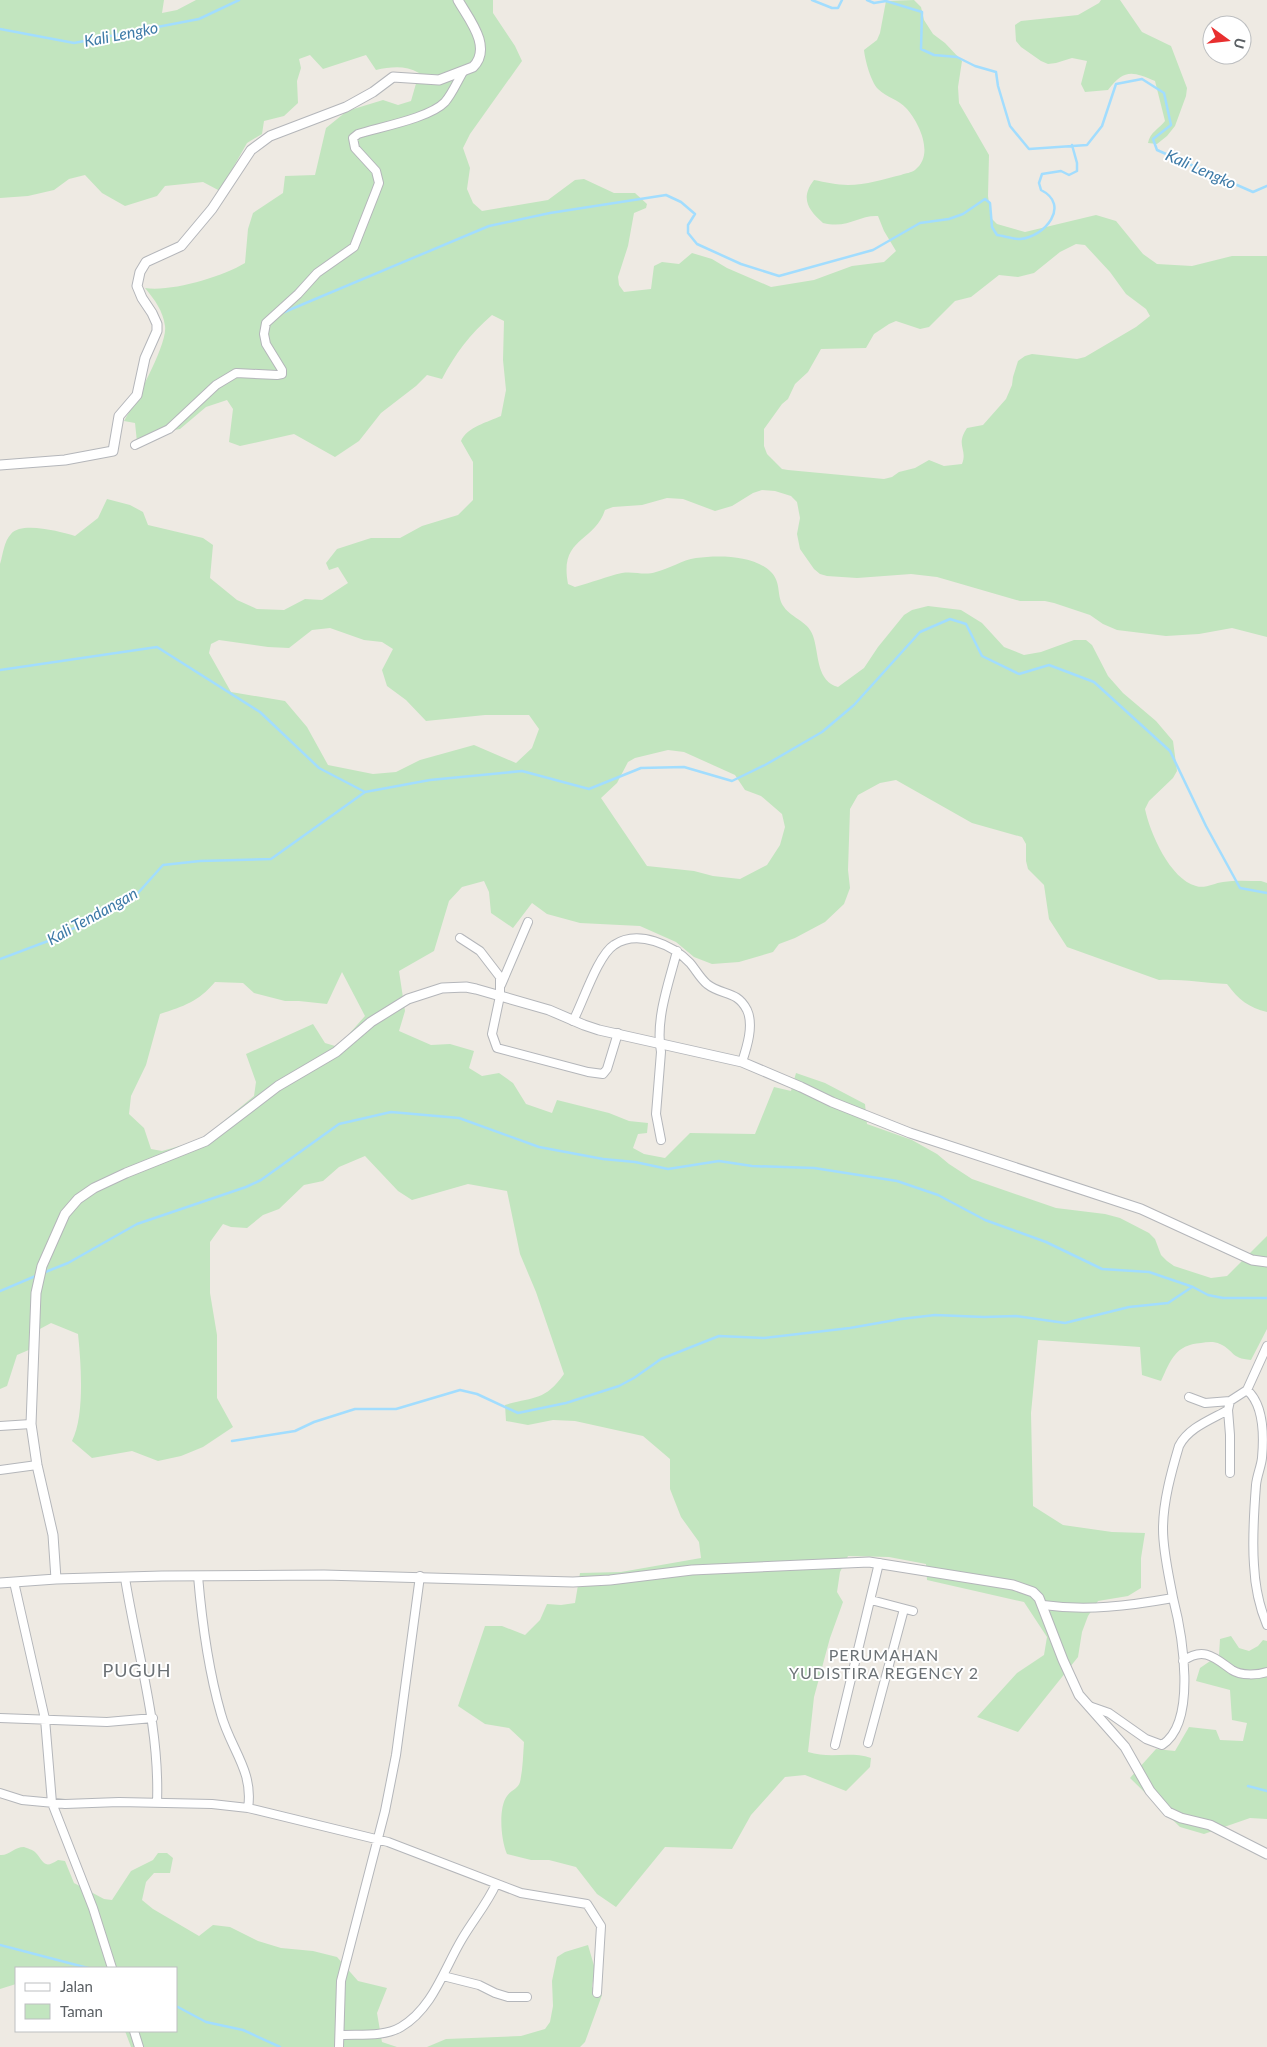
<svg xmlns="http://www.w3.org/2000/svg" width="1267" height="2047" viewBox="0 0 1267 2047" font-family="Lato,sans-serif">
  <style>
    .green { fill: #c2e5bf; fill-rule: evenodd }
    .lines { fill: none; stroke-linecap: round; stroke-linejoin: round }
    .stream { stroke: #a2ddfe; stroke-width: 2.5 }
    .minor-casing { stroke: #b4b6ba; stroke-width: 10 }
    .tertiary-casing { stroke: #b4b6ba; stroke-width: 11 }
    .minor { stroke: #fff; stroke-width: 8 }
    .tertiary { stroke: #fff; stroke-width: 9 }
    .labels { text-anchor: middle; stroke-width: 4; stroke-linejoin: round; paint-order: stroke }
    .water-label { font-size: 16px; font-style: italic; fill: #3d7aa7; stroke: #fff }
    .neighbourhood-label { font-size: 16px; letter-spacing: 1px; fill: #6c7276; stroke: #fff }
    .quarter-label { font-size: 18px; letter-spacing: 1px; fill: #6c7276; stroke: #fff }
  </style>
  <rect width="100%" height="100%" fill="#eeeae3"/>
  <!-- green -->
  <path class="green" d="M0,0H164L162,13L177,10L196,0H493V13L515,46L522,61L470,134L463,148L470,168L467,189L473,203L482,211L548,200L575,180L584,179L614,193H635L647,204L646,208L634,213L628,246L618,277L619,285L624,292L651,289L654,266L662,262L679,264L692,253L712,259L727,268L771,287L814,280L852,266L884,262L896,251L884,231L878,216C858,215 849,229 823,223C808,210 800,198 814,180C825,182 837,185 848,185C866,185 884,179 901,175C906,173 911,173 915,170C935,155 919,122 906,108C899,100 886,97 878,89C871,82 865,60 864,50L877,40L880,33L886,1L914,0L921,7L924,20L933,34L945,43L962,61L958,87L959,103L989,155L988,196L991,218L997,224L1025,232L1096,215L1116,221L1143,254L1157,264L1192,266L1232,256H1267V637L1232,628L1199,634L1166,636L1117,630L1103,624L1090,615L1054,603L1045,601H1020L937,577L911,574L857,578L827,576L820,574L814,569L800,549L797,534L800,518L797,502L791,496L775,491L762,490L753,493L732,506L715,511L683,499L667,498L642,505L613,507L605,510C594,543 559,537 568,584L575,587C591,583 607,576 622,573C634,571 645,576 656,572C669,569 682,560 696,558C719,555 754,555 771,572C782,583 776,597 784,607C792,619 810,621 814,639C819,657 817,681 838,687L864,668L878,647L904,615L912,610L928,606L961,610L982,623L1004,647L1024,655L1041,652L1074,640H1086L1092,645L1108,676L1123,693L1156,721L1173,741L1177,771L1173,778L1149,801L1145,809C1150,833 1170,879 1196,886C1205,889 1214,883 1223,882C1235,880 1248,881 1261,881L1267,883V1012C1249,1008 1238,999 1227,984C1204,983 1182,979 1159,980L1067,947L1049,919L1044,885L1028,869L1026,861V844L1022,837L972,823L896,780L880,783L858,795L850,809L848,870L850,888L844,904L825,922L795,938L779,944L773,952L739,962L712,964L694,957L676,942L640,926L580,923L547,914L532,903L513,928L491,913L489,892L484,881L462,887L449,901L434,951L399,971L405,1011L399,1031L431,1045L450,1044L474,1051L469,1068L482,1076L499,1073L513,1083L526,1104L552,1113L557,1100L609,1113L629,1121L648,1123L647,1133L638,1134L633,1148L644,1154L665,1158L690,1133L755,1134L774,1087L791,1091L796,1073L825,1083L865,1104L867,1124L912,1140L937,1154L949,1164L972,1179L1056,1208L1105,1214L1120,1218L1149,1233L1155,1239L1161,1255L1167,1261L1174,1266L1211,1278L1227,1276L1267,1236V1329L1251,1360C1230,1358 1235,1351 1220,1344C1214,1341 1207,1342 1201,1343C1175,1345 1171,1360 1161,1381L1142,1375L1140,1347L1038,1340L1031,1413L1033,1506L1063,1525L1112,1532L1145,1533L1141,1558V1588L1128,1596L1098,1601L1088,1616L1082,1632L1078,1657L1018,1732L977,1717L1017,1673L1044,1655L1047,1637L1024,1602L927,1580L926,1564L889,1557L848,1556L840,1572L837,1592L843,1602L830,1638L814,1697L808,1752C830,1759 850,1751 871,1758L870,1767L846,1791L805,1775L785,1777L751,1815L732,1849L665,1847L616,1907L597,1894L576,1867L549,1860H531L507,1854C501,1841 498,1808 507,1796C511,1790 518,1789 520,1782C523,1769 523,1755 524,1742L509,1728L485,1724L458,1706L485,1626H502L525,1635L540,1620L547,1604L561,1605L575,1603L580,1573L621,1572L701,1558L699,1542L681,1517L670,1489V1459L643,1436L575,1421L553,1420L528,1425L506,1421L505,1405C534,1396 544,1402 564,1374L536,1292L520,1254L507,1191L468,1184L412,1200L398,1191L365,1156L339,1167L323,1181L304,1185L279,1209L263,1215L247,1228L231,1227L223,1224L210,1242V1293L217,1335V1398L233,1427L203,1447L181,1456L158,1461L132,1451L92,1458L72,1441C85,1416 81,1363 78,1334L51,1323L38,1330V1346L17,1355L7,1386L0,1389V564C3,554 4,541 11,534C22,521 61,532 75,536L98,518L107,499L130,505L143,512L148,525L203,538L213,545L210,578L237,600L257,609L284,610L305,599L322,600L348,583L338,567L329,570L326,563L337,549L371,538H400L422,526L458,515L473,500V462L461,441C467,427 488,422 501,416L506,390L503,360L504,321L492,315C470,334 455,354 442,379L427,375L416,386L381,413L359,441L335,457L294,434L240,446L229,442L233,409L227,400L206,407L180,429L154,434L137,442L135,423L124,421C134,404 168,344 165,326C163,311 155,300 145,288C171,292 222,277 245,263L248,229L253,213L283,193L285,176L315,175L326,128L347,111L383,100L398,105L411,101L419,73C405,65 391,67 376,70L366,55L323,69L310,55L299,59L301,68L297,81L298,103L284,116L264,121L262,134L247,143L220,191L203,182L165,186L157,196L125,206L102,193L85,175L69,179L54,190L28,196L0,198ZM1076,244L1085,245L1110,272L1126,294L1146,309L1150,316L1136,327L1085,357L1077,359L1032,354L1025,356L1018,361L1013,377L1012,385L1006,399L983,425L967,428C955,446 968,449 962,464L944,466L929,460L915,468L899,472L892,477L884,479L788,470L782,469L767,454L764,446V429L782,404L788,399L795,384L808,372L821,349L866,348L874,334L889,324L896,321L920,329L929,327L955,301L971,297L999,275L1018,277L1034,273L1060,252ZM330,628L364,640L382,642L393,649L382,670L387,686L406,700L426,721L485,715H529L539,729L532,748L516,763L474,745L420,760L396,772L373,774L328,765L307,727L285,701L231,692L209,653L211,644L219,640L268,647L289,648L312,630ZM668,750L684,752L735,775L745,790L761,796L782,814L785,827L780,845L767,865L740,879L713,876L694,871L647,866L601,798L617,783L628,762L635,758ZM342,972L365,1016L342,1042L335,1046L325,1043L313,1024L246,1054L256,1082L254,1096L201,1140L162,1151L151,1149L144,1128L129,1114L131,1096L146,1065L160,1014C184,1006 198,1002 215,982L243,983L254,993L285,1001H299L327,1004Z
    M1101,0H1120L1142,32L1171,46L1187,88L1186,96L1175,126L1167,136L1157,144L1148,143C1150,132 1159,129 1165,121L1155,81C1132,71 1124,69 1108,90L1085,92L1081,84L1087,61L1072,58L1056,63L1048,64L1041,61L1021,47L1016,41L1015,25L1021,21L1078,15L1099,3Z
    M1231,1636L1239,1648L1249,1651L1258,1646L1263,1640L1267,1641V1819L1250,1818L1204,1834L1180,1827L1130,1778L1156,1749L1175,1751L1189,1727L1216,1730L1220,1740L1243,1741L1247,1723L1232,1720L1230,1690L1196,1681L1200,1668L1219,1655L1220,1639Z
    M24,1847C27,1848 33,1850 35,1852C44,1861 43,1870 58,1860L65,1861L74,1883L104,1899L112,1900L131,1871L153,1860L158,1853H167L173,1858L170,1873H154L146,1882L142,1900L153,1909L199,1936L213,1925L230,1927L258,1941L281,1948L313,1951L337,1957L358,1981L387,1988L377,2013L382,2042L397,2047H131L125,2031H176V1968H16V1984L0,1989V1855C9,1856 14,1847 24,1847Z
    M588,1945L595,1969L592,1987L602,1995L585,2042L580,2047H427L446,2039L521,2036L545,2029L550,2022L553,2006L552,1981L557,1957L565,1952Z"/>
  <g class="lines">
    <!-- stream -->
    <path class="stream" d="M812,0L832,8H838L842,0
      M867,0L874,3L886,1L922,12L921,49L934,55L957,57L975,66L996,72L998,86L1010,126L1029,149L1087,145L1102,126L1116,84L1142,79L1164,93L1171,125L1153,139L1157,150L1253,192L1267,186
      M0,29L74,43L199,19L239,0
      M282,313L489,226L550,213L666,195L681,202L695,214L688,225V233L697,244L741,264L779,276L873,250L920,223L949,219L963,214L985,199L990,203L992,227L997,235C1004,236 1013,239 1020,239C1045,237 1071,205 1041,190L1039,183L1042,174L1061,171L1069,175L1077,171V163L1072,145
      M0,670L157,647L260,712L319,768L365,792L430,780L522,771L589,789L641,768L684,767L732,781L765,765L822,732L854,705L920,632L950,619L966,624L982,656L1019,674L1049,665L1094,682L1170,751L1206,826L1240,888L1267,893
      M0,959L56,938L138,893L163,865L200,861L271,859L365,792
      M43,1273L68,1263L137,1224L246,1187L261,1180L339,1124L391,1112L459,1118L539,1147L603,1159L635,1162L668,1169L719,1161L752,1166L814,1168L897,1181L938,1195L985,1220L1046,1242L1102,1269L1149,1272L1193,1287L1208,1295L1223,1298H1267
      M0,1291L38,1275
      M232,1441L295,1431L314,1422L355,1409H396L460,1390L477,1394L518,1413L566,1403L619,1386L634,1378L661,1359L719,1336L764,1338L850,1328L901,1319L935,1315L984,1317L1016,1316L1065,1323L1129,1307L1168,1303L1192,1287
      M1248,1786L1267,1791
      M0,1945L88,1968
      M176,2006L206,2022L243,2030L280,2047"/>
    <!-- minor casing -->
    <g class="minor-casing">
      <path id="minor" d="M135,445L169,429L216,385L236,373L277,375L282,374V370L266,344L264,334L266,323L298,294L317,273L354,247L376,191L379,183L376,171L355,148L353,138L358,134C380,127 430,118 445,102C452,94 457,82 463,72
        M460,938L480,951L500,977V996L492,1034L497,1048L588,1072L603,1074L607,1069L618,1033
        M501,985L528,922
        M573,1021C583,1002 598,955 614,945C638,929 673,945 690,963C696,970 700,978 707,984C722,996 737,990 747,1010C754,1025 747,1047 742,1062
        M661,1140L656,1114L661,1052C655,1019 669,983 677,951
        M1247,1390C1264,1405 1264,1436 1262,1458C1261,1467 1257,1475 1256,1485C1254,1511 1252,1539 1254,1565C1255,1586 1259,1606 1267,1625
        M1189,1397L1205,1403L1230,1401
        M1228,1410L1230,1435V1473
        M0,1426L31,1424
        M0,1470L37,1465
        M198,1576C202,1623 208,1669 221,1714C230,1748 254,1771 248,1808
        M125,1578C137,1653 160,1726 157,1803
        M14,1582L45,1719L52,1803L93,1908L112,1968
        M871,1600L913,1611
        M1043,1605C1087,1611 1128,1606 1173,1598C1169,1576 1163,1552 1163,1529C1163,1502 1171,1473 1179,1446C1188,1428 1210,1420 1228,1410L1230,1401L1247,1390L1267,1346
        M1183,1661C1204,1646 1215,1658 1232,1670C1241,1676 1258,1675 1267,1672
        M1089,1706L1109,1713L1146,1739L1162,1745C1198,1722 1182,1633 1173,1598
        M0,1718L107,1722L153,1718
        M868,1743L904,1609
        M835,1745L879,1563
        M0,1793L22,1800L65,1804L119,1802L212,1804L248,1808L388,1842L521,1893L587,1904L601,1926L597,1993
        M443,1976L479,1985L495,1993L508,1997H527
        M134,2031L139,2047
        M341,2035C360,2034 384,2037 401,2027C433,2008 444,1969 462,1939C473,1920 487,1904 496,1884
        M339,2047L341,1981L385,1811L396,1755L420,1576"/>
    </g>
    <!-- tertiary casing -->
    <g class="tertiary-casing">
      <path id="tertiary" d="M0,465L65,460L113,451L119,416L137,395L145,358L157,331V324L152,313L142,298L137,286L140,272L146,262L181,246L212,209L251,150L270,136L346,107L373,92L393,77L439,80L473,67C493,47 468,18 458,0
        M56,1579L53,1535L37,1465L31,1424L36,1293L42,1266L65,1214L78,1199L94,1188L126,1173L206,1141L278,1086L336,1052L371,1022L408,999L442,988L466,987L476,989L549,1010L584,1025L599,1030L742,1062L801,1087L832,1102L910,1133L1141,1209L1252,1260L1267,1262
        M0,1583L56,1579L162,1576L324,1575L573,1582L610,1580L692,1570L869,1562L1013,1585L1033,1592L1039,1598L1063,1660L1079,1695L1125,1747L1150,1791L1168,1812L1181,1818L1210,1825L1267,1854"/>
    </g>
    <!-- minor -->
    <use href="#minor" class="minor"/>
    <!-- tertiary -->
    <use href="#tertiary" class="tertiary"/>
  </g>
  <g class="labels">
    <!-- water labels -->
    <g class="water-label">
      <text transform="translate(121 34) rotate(-11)" y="6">Kali Lengko</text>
      <text transform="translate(1201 169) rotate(24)" y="6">Kali Lengko</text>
      <text transform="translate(92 916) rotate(-29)" y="6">Kali Tendangan</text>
    </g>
    <!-- neighbourhood labels -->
    <g class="neighbourhood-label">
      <text x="884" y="1661">PERUMAHAN<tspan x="884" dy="18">YUDISTIRA REGENCY 2</tspan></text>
    </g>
    <!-- quarter labels -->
    <g class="quarter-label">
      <text x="137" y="1677">PUGUH</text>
    </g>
  </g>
  <!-- legend -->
  <rect x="15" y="1967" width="162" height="65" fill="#ffffff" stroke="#bdbfc1"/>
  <rect x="25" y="1983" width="25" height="8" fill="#ffffff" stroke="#bdbfc1"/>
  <text x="60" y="1992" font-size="15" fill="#5b6064">Jalan</text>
  <rect x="25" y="2004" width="25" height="15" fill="#c2e5bf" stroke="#bdbfc1"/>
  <text x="60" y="2017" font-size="15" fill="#5b6064">Taman</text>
  <!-- north arrow -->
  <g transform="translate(1227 40) rotate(105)"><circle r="24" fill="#ffffff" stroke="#bdbfc1"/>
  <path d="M0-4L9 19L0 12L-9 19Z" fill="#e82f2f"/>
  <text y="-8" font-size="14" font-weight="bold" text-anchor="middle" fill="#5b6064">U</text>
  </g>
</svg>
